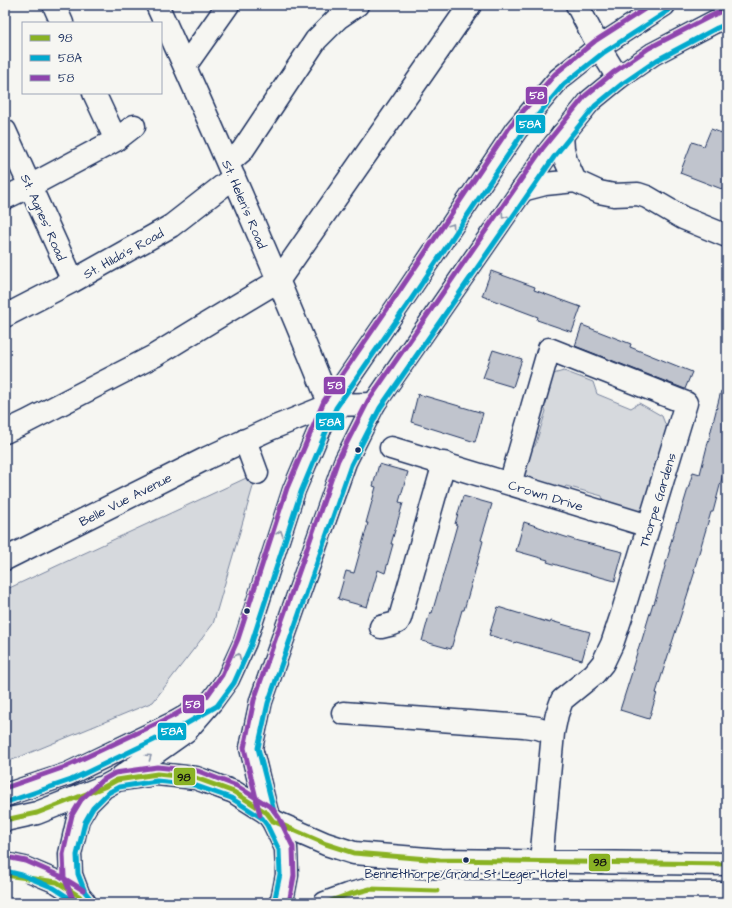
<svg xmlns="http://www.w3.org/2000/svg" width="732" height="908" viewBox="0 0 732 908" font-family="'Architects Daughter',sans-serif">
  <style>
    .green { fill: #d6d9dd; stroke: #78849e }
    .building { fill: #c0c4cd; stroke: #1b2f5e }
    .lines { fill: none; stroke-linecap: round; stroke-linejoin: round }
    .minor-casing { stroke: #1b2f5e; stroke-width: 25 }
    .highway-casing { stroke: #1b2f5e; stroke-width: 25 }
    .minor { stroke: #f6f6f2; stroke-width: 22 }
    .highway { stroke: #f6f6f2; stroke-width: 22 }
    .bus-1-casing { stroke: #f6f6f2; stroke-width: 8 }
    .bus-2-casing { stroke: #f6f6f2; stroke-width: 8 }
    .bus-3-casing { stroke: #f6f6f2; stroke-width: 8 }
    .bus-1 { stroke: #89b224; stroke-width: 5 }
    .bus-2 { stroke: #00a9ce; stroke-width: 5 }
    .bus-3 { stroke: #8e44ad; stroke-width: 5 }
    .oneway { stroke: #8892a8 }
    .bus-dot { fill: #1b2f5e; stroke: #f6f6f2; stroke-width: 1.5 }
    .labels { text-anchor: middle; stroke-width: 4; stroke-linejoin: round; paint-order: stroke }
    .bus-label { font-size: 12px; fill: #1b2f5e; stroke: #f6f6f2 }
    .street-label { font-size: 13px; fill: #1b2f5e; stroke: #f6f6f2 }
    .line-badge { stroke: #f6f6f2; stroke-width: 1.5 }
    .badge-label { font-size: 11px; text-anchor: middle; font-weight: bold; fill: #fff }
    .pale-badge-label { font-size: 11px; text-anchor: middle; font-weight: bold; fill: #111 }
  </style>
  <rect width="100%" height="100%" fill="#f6f6f2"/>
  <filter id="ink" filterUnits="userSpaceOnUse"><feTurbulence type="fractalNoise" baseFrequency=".025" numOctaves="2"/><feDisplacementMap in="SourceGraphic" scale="8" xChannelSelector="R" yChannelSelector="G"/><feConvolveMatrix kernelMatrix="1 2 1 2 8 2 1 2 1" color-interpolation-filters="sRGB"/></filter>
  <g filter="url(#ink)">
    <!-- green -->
    <path class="green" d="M564,371L593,382L597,394L631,408L639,403L662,416L671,439L664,443L650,481L655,487L648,505L633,514L604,506L602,496L566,486L559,494L518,476L525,450L535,446L546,411L540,402L549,375Z
      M257,473L213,624L153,702L5,763V590Z"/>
    <!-- building -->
    <path class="building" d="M711,129L727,135V191L680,173L692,142L704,146Z
      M491,271L535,287L534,290L581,307L572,332L537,320L538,317L482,296Z
      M582,325L631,344L630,347L692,372L685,389L575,346Z
      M493,350L522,359L513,387L483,378Z
      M721,391L727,392V475L723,474L713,512H711L694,570L695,571L656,693H657L649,719L620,710L633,669H632L640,643H641L653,603L654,604L670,549H669L677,521L678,522L693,472L700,474Z
      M418,394L483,413L475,442L411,422Z
      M379,464L408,472L399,502L403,503L391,544H393L385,573L378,570L367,607L338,599L346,571L354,573L368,523H366L376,487L373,486Z
      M463,496L492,504L481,540L483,541L472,582L464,610H462L451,649L422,641L430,612L432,613L447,561L457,525L455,524Z
      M524,522L545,529L544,530L578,541L623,552L615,581L570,569L547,562L548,560L516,551Z
      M498,607L550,623L551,621L590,632L582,660L516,642L515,643L489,635Z"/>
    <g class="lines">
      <!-- minor casing -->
      <g class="minor-casing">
        <path id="minor" d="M54,5L62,23
          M157,5C217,137 275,270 330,405
          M577,5L599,47L618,78
          M185,66L228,5
          M94,93L116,140
          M5,131L73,281
          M562,135L563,149L566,161L575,181
          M228,163L242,151L316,40L338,18L357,5
          M522,190L545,184L575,181L599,192L614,195L638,194L647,197L683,218L727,236
          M5,198L30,186L116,140L134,126
          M5,316L73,281L171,226L234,177
          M5,432L26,422L154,356L203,326L278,281L470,5
          M245,440L257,473
          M391,448L649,526
          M510,484L549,349L686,403L623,611L612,644L603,663L594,674L562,700L557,714L553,733L541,861
          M5,559L207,458L270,429L330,405L374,404
          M381,627L393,624L398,622L400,618L444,463
          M343,713L524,726L538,728L553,733
          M273,821L326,844L354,853L440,860L727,864
          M325,903L347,895L370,889L445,891L727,893"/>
      </g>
      <!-- highway casing -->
      <g class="highway-casing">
        <path id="highway" d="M117,780L186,731L212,701L228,679L245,642L294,490L330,405L406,294L516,130L559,79L599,47L664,5
          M5,795L68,774L176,722L190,714
          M267,813L251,748L261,701L345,462L374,404L548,153L590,101L618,78L653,54L714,22L727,17
          M5,820L37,813L100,788
          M5,864L24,868L57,882L79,896
          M85,903L79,896L71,875L70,854L78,819L87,804L104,787L117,780L157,774L196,778L234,792L267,813L273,821L286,848L287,875L282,901L280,903"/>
      </g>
      <!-- minor -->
      <use href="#minor" class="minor"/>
      <!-- highway -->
      <use href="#highway" class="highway"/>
      <!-- bus-1 casing -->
      <g class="bus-1-casing">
        <path id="bus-1" d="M5,820L37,813L104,787L117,780L157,774L196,778L234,792L267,813L273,821L326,844L354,853L440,860L727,864
          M5,875L57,882L79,896L85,903
          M325,903L347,895L370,889L437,891"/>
      </g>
      <!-- bus-2 casing -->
      <g class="bus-2-casing">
        <path id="bus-2" d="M7,802L71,780L179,728L217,706L234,683L251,645L301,492L336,408L412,298L522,134L564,84L603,53L668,11
          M274,811L258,748L268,703L351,465L380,408L554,157L595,106L622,84L657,60L717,28L727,24
          M5,871L22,875L54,888L75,902
          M90,898L85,892L78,874L77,855L85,822L93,808L108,793L119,787L157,781L194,785L231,798L262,818L267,825L279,850L280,874L275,898"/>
      </g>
      <!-- bus-3 casing -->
      <g class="bus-3-casing">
        <path id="bus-3" d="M5,788L65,767L173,716L207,696L222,675L238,639L287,488L324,401L400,290L511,125L555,74L595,41L651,5
          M260,815L244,748L254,700L338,460L368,401L542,149L585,96L614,72L649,48L711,16L724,10
          M6,857L26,861L60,876L83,890
          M76,903L73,899L64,877L63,854L72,815L81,800L101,781L115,773L157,767L198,771L237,786L272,808L279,818L293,847L294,876L289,903"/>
      </g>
      <!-- bus-1 -->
      <use href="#bus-1" class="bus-1"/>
      <!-- bus-2 -->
      <use href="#bus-2" class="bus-2"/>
      <!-- bus-3 -->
      <use href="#bus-3" class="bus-3"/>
    </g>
    <!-- one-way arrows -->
    <defs><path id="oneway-chevron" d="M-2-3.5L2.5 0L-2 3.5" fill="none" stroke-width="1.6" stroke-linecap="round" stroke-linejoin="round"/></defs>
    <g class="oneway">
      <use href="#oneway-chevron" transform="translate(504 216) rotate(125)"/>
      <use href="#oneway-chevron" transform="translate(452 226) rotate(-56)"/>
      <use href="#oneway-chevron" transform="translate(280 533) rotate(-72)"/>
      <use href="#oneway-chevron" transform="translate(238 656) rotate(-66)"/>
      <use href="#oneway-chevron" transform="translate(149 757) rotate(-35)"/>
    </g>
  </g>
  <!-- markers -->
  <g class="bus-dot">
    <circle cx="358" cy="450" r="3.5"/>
    <circle cx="247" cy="611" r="3.5"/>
    <circle cx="466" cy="860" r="3.5"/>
  </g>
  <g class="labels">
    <!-- bus labels -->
    <g class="bus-label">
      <text x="466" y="878">Bennetthorpe/Grand St Leger Hotel</text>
    </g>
    <!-- street labels -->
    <g class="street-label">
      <text transform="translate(245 204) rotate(67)" y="5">St. Helen's Road</text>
      <text transform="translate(44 217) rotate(66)" y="5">St. Agnes' Road</text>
      <text transform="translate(123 253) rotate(-29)" y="5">St. Hilda's Road</text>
      <text transform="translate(546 495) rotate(17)" y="5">Crown Drive</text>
      <text transform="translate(125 499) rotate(-27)" y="5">Belle Vue Avenue</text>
      <text transform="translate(657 500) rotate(-73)" y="5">Thorpe Gardens</text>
    </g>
  </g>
  <g class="line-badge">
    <rect x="525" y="86" width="23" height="19" rx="4" fill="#8e44ad"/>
    <rect x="515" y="114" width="31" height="20" rx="4" fill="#00a9ce"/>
    <rect x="323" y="376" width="23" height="19" rx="4" fill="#8e44ad"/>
    <rect x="315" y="412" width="30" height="19" rx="4" fill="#00a9ce"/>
    <rect x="182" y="694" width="23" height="20" rx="4" fill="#8e44ad"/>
    <rect x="157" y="722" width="30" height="19" rx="4" fill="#00a9ce"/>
    <rect x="173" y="767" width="23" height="19" rx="4" fill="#89b224"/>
    <rect x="588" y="853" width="23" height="19" rx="4" fill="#89b224"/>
  </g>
  <g class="badge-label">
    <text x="537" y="99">58</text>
    <text x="530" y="128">58A</text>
    <text x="335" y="389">58</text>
    <text x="330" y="426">58A</text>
    <text x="193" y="708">58</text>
    <text x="172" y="735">58A</text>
  </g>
  <g class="pale-badge-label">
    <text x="184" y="781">98</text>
    <text x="600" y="866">98</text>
  </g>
  <!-- margin -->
  <rect width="732" height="908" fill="none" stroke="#f6f6f2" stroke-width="20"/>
  <rect x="10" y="10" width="712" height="888" fill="none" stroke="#1b2f5e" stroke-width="1.5" filter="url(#ink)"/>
  <!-- legend -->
  <rect x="22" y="22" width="140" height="72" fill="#f6f6f2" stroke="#9ea6b7"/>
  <rect x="30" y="35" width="20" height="6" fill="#89b224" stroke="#9ea6b7"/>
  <text x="58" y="42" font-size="12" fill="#1b2f5e">98</text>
  <rect x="30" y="55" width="20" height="6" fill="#00a9ce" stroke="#9ea6b7"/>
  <text x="58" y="62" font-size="12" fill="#1b2f5e">58A</text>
  <rect x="30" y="75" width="20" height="6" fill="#8e44ad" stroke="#9ea6b7"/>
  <text x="58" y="82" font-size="12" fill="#1b2f5e">58</text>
</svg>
